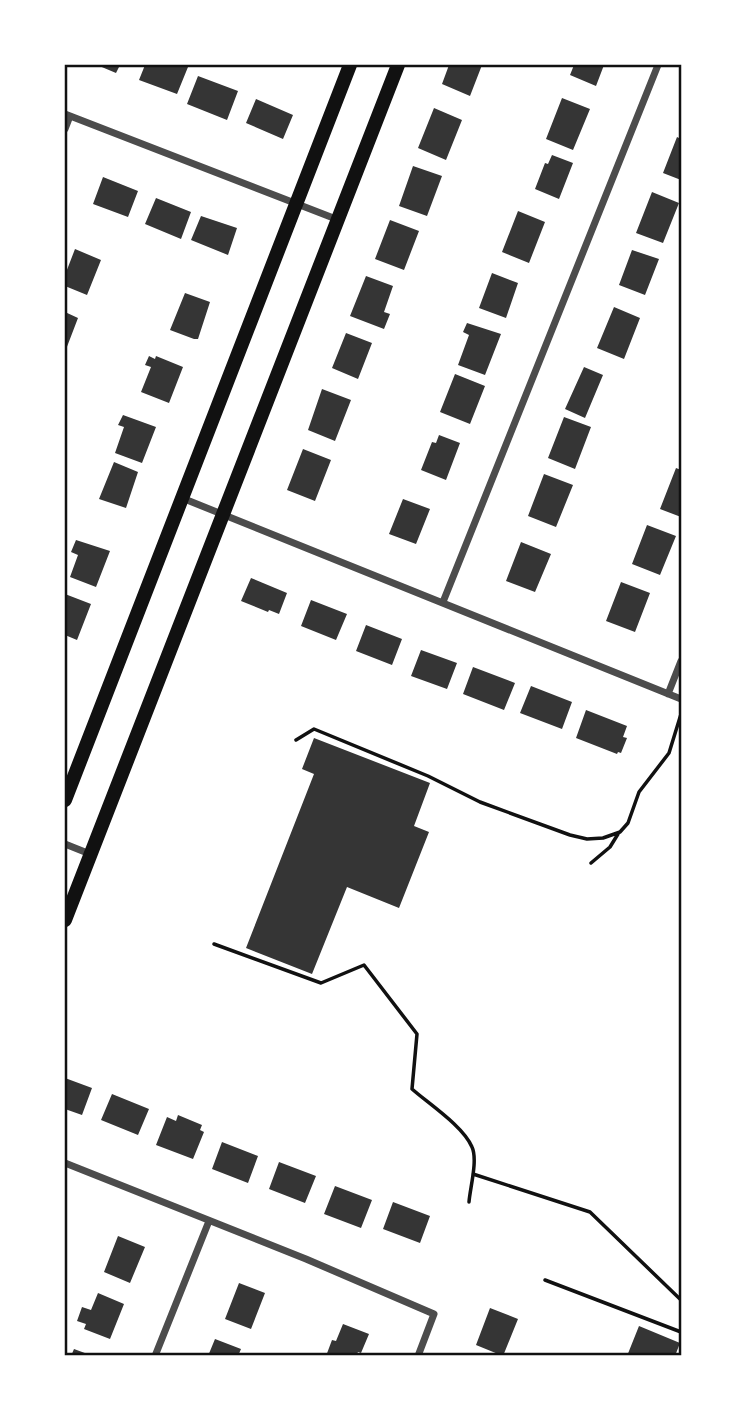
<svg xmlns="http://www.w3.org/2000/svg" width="746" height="1421" viewBox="0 0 746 1421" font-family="'IBM Plex Sans',sans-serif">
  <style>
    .building { fill: #353535 }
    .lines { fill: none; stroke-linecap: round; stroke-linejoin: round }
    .path { stroke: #111; stroke-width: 3.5 }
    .minor { stroke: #4c4c4c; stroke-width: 7 }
    .secondary { stroke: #111; stroke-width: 14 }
    .neatline { fill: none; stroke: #111; stroke-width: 2.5 }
  </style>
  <rect width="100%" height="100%" fill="#fff"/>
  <!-- building -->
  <path class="building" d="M97,65H120L116,73Z
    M145,65L188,67L177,94L139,80Z
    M449,65H482L470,96L442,84Z
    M574,65H604L596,86L570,75Z
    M198,76L238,91L227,120L187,104Z
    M562,98L590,109L573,150L546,139Z
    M256,99L293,115L283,139L246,123Z
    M434,108L462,120L446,160L418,148Z
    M677,137L681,139V180L663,173Z
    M552,155L573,163L559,199L535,189L545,163L548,164Z
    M413,166L442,176L427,216L399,206Z
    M103,177L138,191L128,217L93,204Z
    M652,192L679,203L663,243L636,233Z
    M156,198L191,212L181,239L145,224Z
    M518,211L545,222L529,263L502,252Z
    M201,216L237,228L228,255L191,240Z
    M390,220L419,231L404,270L375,259Z
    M75,249L101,260L87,295L65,286V275Z
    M632,250L659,259L645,295L619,285Z
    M492,273L518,283L506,318L479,308Z
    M366,276L393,286L384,312L390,314L384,329L350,316Z
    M185,293L210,302L198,339H194L170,330Z
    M614,307L640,318L624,359L597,348Z
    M65,312L78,318L65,352Z
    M467,323L501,334L485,375L458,365L469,335L463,332Z
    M346,333L372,343L358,379L332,368Z
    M149,356L155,359L156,356L183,367L169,403L141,392L151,367L145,365Z
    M584,367L603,375L585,418L565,409Z
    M455,374L485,386L470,424L440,412Z
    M322,389L351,400L335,441L308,430Z
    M123,415L156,427L142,463L115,453L124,427L118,425Z
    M564,417L591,427L575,469L548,458Z
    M439,435L460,443L446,480L421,470L432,442L436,443Z
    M303,449L331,460L315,501L287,490Z
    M114,462L138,472L126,508L99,499Z
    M676,468L681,470V517L660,509Z
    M544,474L573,485L556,527L528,516Z
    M403,499L430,509L416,544L389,534Z
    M647,525L676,536L660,575L632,564Z
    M76,540L110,551L96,587L70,577L78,555L71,552Z
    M521,542L551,554L535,592L506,581Z
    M251,578L287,593L279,614L269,610L268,612L241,601Z
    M621,582L650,593L635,632L606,621Z
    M65,594L91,604L77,640L65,635Z
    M311,600L347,614L336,640L301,626Z
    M366,625L402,639L392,665L356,651Z
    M421,650L457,663L447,689L411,676Z
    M473,667L515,683L504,710L463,694Z
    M531,686L572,702L562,729L520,713Z
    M586,710L627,726L623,737L627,738L621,753L618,752L617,754L576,738Z
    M314,738L430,783L414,826L429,832L399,908L347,887L312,974L246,948L314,774L302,769Z
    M65,1078L92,1088L82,1115L65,1109Z
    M112,1094L149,1109L138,1135L101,1120Z
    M178,1115L202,1125L200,1130L204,1132L193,1159L156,1145L167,1117L176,1121Z
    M222,1142L258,1156L248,1183L212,1169Z
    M279,1162L316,1176L305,1203L269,1189Z
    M335,1186L372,1200L361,1228L324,1214Z
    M393,1202L430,1216L420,1243L383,1229Z
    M118,1236L145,1247L130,1283L104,1272Z
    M239,1283L265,1293L251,1329L225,1319Z
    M98,1293L124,1304L110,1339L84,1329L86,1324L77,1321L82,1307L91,1310Z
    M490,1308L518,1319L503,1356L476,1345Z
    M343,1324L369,1334L361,1353L358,1352L356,1356H326L332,1340L336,1341Z
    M639,1326L680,1343L675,1356H627Z
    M215,1339L241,1349L238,1356H208Z
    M74,1349L93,1356H71Z"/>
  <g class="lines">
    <!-- path -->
    <path class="path" d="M296,740L314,729L428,776L480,802L570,835L587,839L603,838L620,832L628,823L639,792L669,753L681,714
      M591,863L610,847L618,834
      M214,944L321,983L364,965L417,1034L412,1089C429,1104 463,1126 472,1147C478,1160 470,1188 469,1202
      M473,1174L590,1212L681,1300
      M545,1280L681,1332"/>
    <!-- minor -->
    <path class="minor" d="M65,114L336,219
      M65,129L70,116
      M182,498L681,699
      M443,602L658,65
      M668,694L681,661
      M65,844L90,854
      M65,1163L306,1259L434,1314L418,1356
      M155,1356L209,1221"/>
    <!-- secondary -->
    <path class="secondary" d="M65,800L350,65
      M65,920L398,65"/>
  </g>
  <!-- border -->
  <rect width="746" height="1421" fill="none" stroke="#ffffff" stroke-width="133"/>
  <rect x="66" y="66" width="614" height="1288" class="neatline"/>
</svg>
